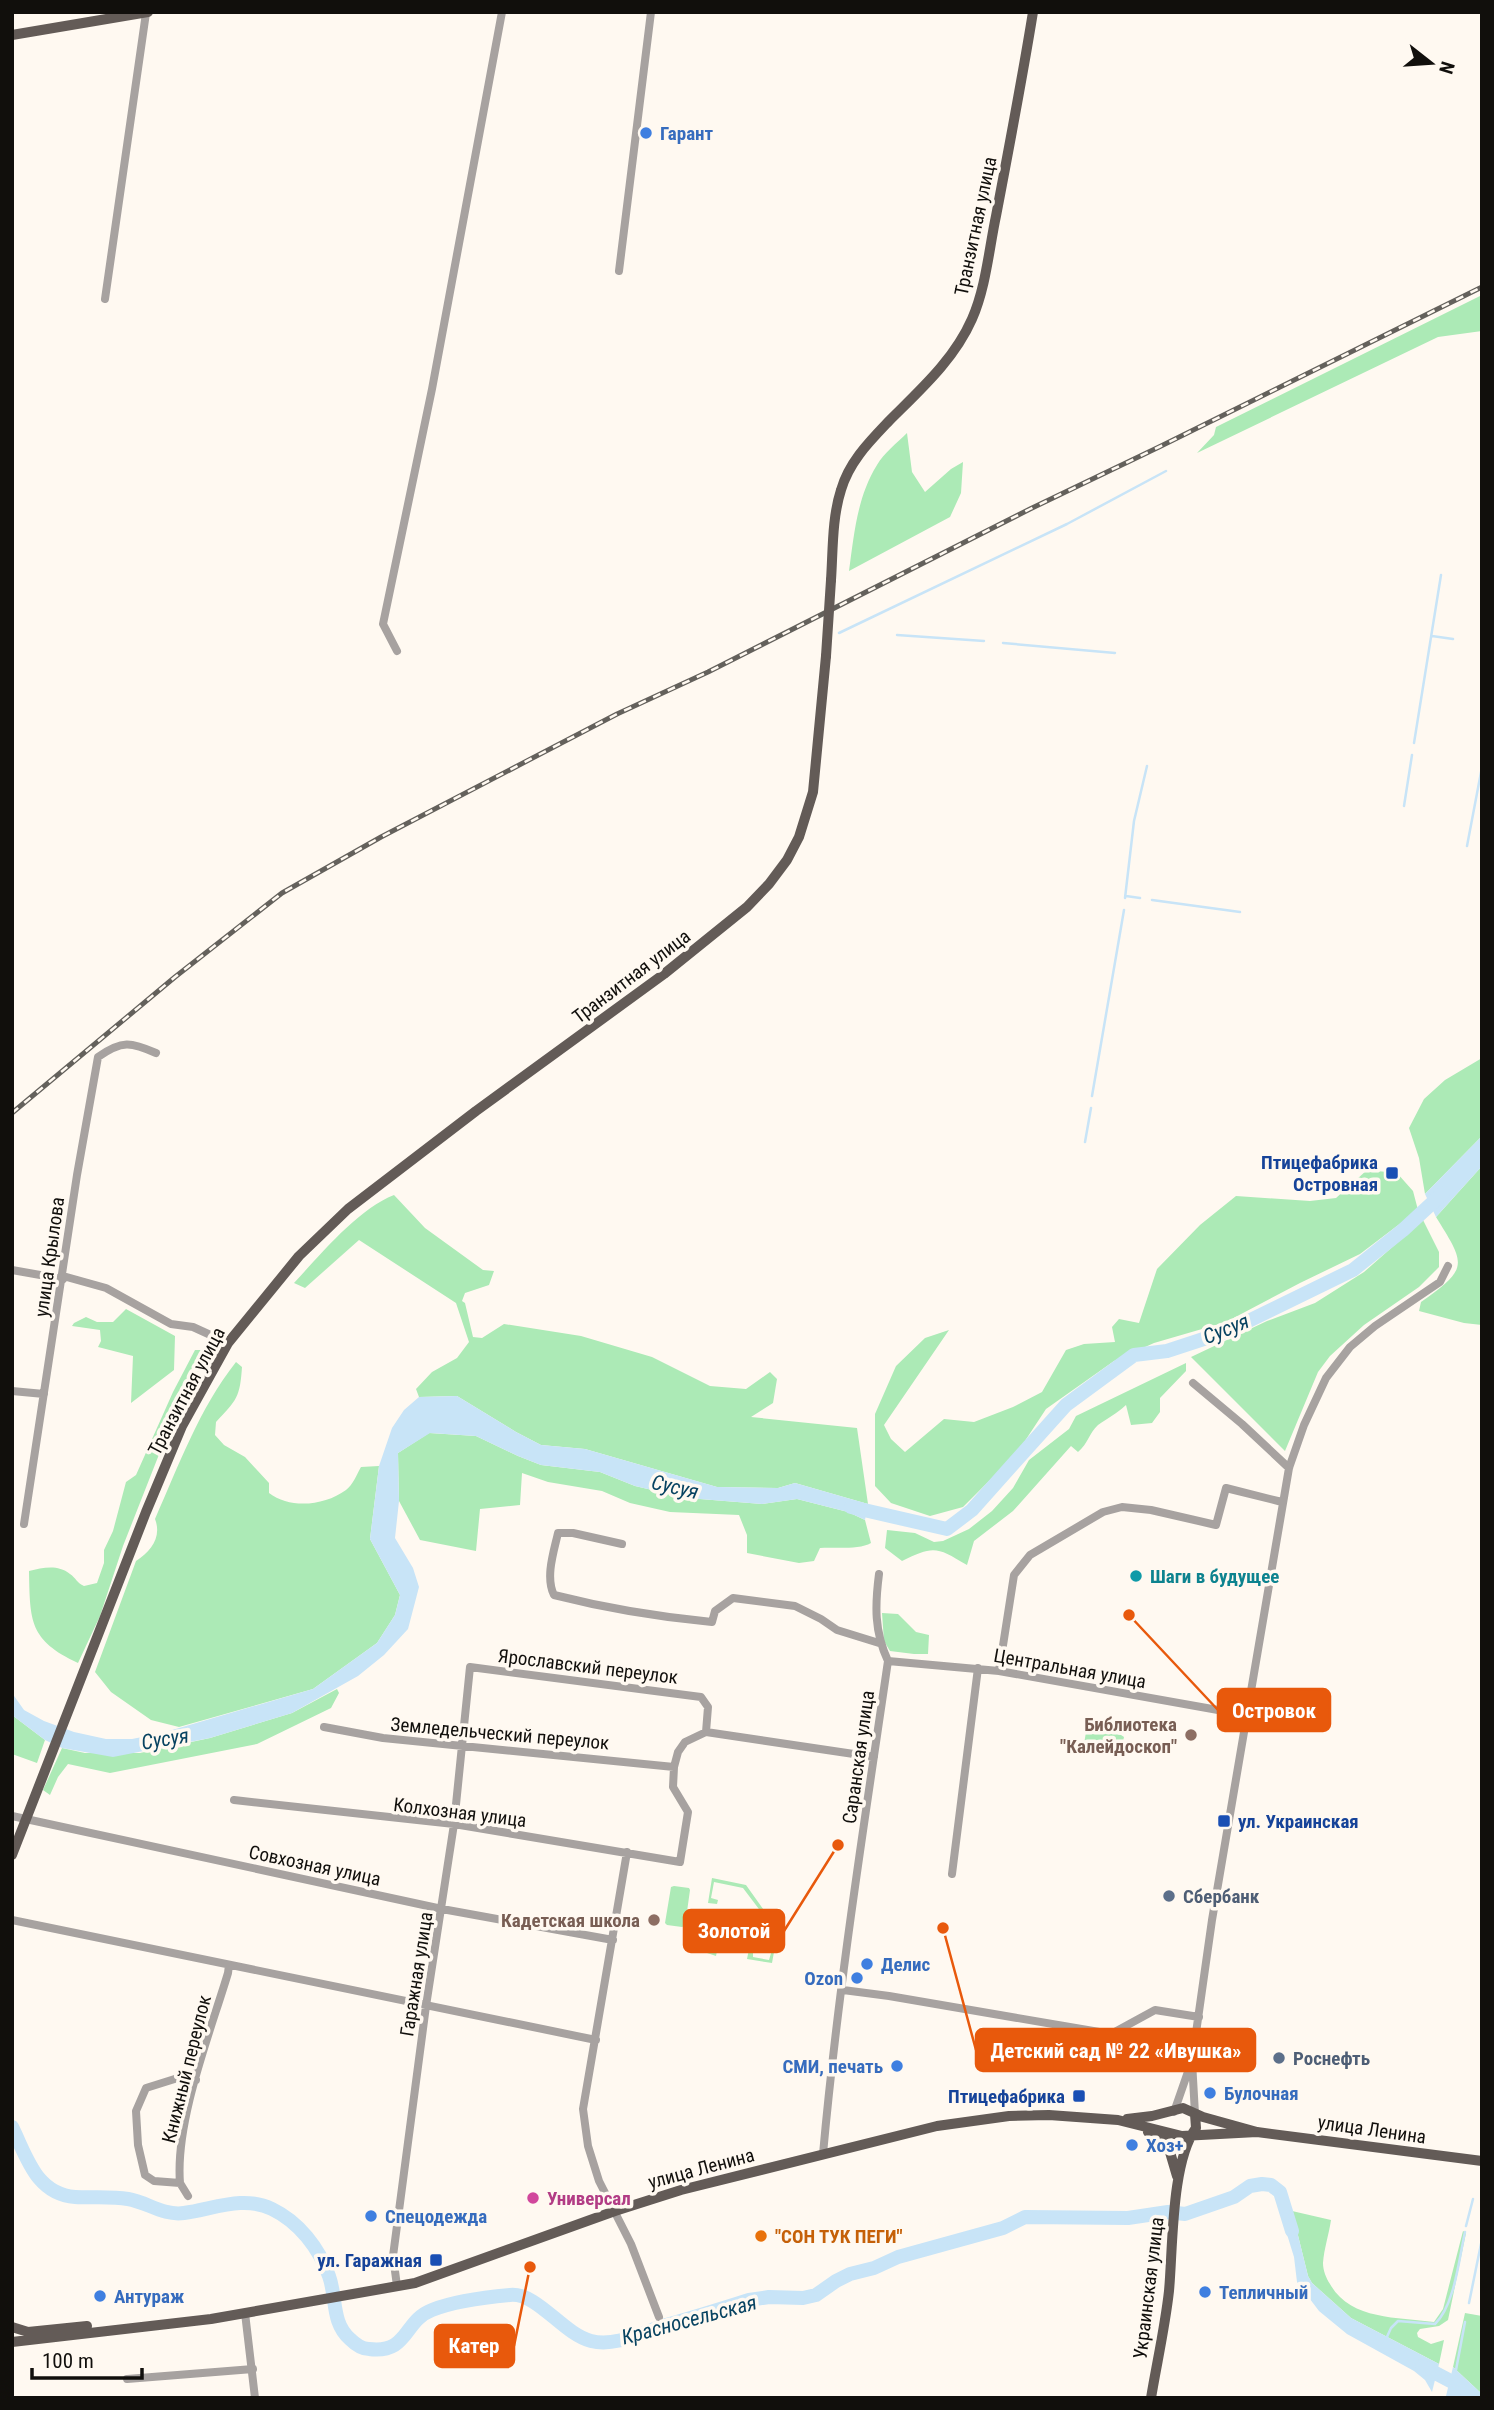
<svg xmlns="http://www.w3.org/2000/svg" width="1494" height="2410" viewBox="0 0 1494 2410" font-family="'Roboto Condensed',sans-serif">
  <style>
    .green { fill: #aceab6 }
    .water { fill: #c8e4f7 }
    .lines { fill: none; stroke-linecap: round; stroke-linejoin: round }
    .stream { stroke: #c8e4f7; stroke-width: 2.5 }
    .river { stroke: #c8e4f7; stroke-width: 14 }
    .minor { stroke: #a7a2a0; stroke-width: 8 }
    .major { stroke: #635b57; stroke-width: 10 }
    .rail-casing { stroke: #64615c; stroke-width: 5 }
    .rail { stroke: #fff9f1; stroke-width: 2.5; stroke-dasharray: 8; stroke-linecap: butt }
    .major-bridge { stroke: #635b57; stroke-width: 10 }
    .shop-dot { fill: #3f7fe0; stroke: #fff9f1; stroke-width: 2.5 }
    .transit-dot { fill: #1a4fb4; stroke: #fff9f1; stroke-width: 2.5 }
    .culture-dot { fill: #0f9aa8; stroke: #fff9f1; stroke-width: 2.5 }
    .education-dot { fill: #8d6e63; stroke: #fff9f1; stroke-width: 2.5 }
    .service-dot { fill: #5c6f8a; stroke: #fff9f1; stroke-width: 2.5 }
    .hotel-dot { fill: #d1479c; stroke: #fff9f1; stroke-width: 2.5 }
    .food-dot { fill: #e8710a; stroke: #fff9f1; stroke-width: 2.5 }
    .labels { text-anchor: middle; stroke-width: 7; stroke-linejoin: round; paint-order: stroke }
    .shop-label { font-size: 19px; font-weight: bold; fill: #366cbe; stroke: #fff9f1; text-anchor: start }
    .street-label { font-size: 19px; fill: #110f0c; stroke: #fff9f1 }
    .transit-label { font-size: 19px; font-weight: bold; fill: #164399; stroke: #fff9f1; text-anchor: end }
    .culture-label { font-size: 19px; font-weight: bold; fill: #0d838f; stroke: #fff9f1; text-anchor: start }
    .education-label { font-size: 19px; font-weight: bold; fill: #785e54; stroke: #fff9f1; text-anchor: end }
    .service-label { font-size: 19px; font-weight: bold; fill: #4e5e75; stroke: #fff9f1; text-anchor: start }
    .hotel-label { font-size: 19px; font-weight: bold; fill: #b23c85; stroke: #fff9f1; text-anchor: start }
    .food-label { font-size: 19px; font-weight: bold; fill: #c56008; stroke: #fff9f1; text-anchor: start }
    .water-label { font-size: 21px; font-style: italic; fill: #084361; stroke: #fff9f1 }
    .leader { fill: none; stroke: #e8590c; stroke-width: 2.5 }
    .callout-dot { fill: #e8590c; stroke: #fff9f1; stroke-width: 2.5 }
    .callout { fill: #e8590c; stroke: #e8590c; stroke-width: 2.5 }
    .callout-label { font-size: 21px; text-anchor: middle; font-weight: bold; fill: #fff }
  </style>
  <rect width="100%" height="100%" fill="#fff9f1"/>
  <!-- green -->
  <path class="green" d="M1482,295V331L1438,337L1197,453L1214,435L1216,427Z
    M907,433L912,472L925,492L951,469L963,462L961,493L950,517L849,571C854,535 857,497 877,465C884,453 897,443 907,433Z
    M1482,1058V1136L1425,1194L1419,1158L1409,1128L1424,1099L1445,1080Z
    M1482,1166V1325L1464,1323L1419,1311L1421,1302C1470,1268 1465,1264 1436,1217Z
    M1367,1170L1397,1173L1413,1191L1418,1210L1360,1254L1300,1283L1226,1322L1154,1343L1114,1361L1046,1409L1017,1453L963,1507L930,1516L891,1503L875,1486V1414L896,1366L925,1338L949,1330L884,1425L891,1439L905,1452L944,1419L974,1422L1013,1407L1042,1392L1066,1350L1084,1344L1115,1342L1112,1327L1119,1319L1139,1323L1157,1269L1200,1225L1236,1196L1310,1201L1336,1198Z
    M394,1195L425,1228L483,1270L494,1271L489,1285L465,1293L462,1301L465,1303L473,1337L482,1338L504,1324L581,1336L652,1357L710,1386L746,1389L770,1372L777,1379L773,1403L751,1417L857,1428L868,1504L795,1483L778,1488L717,1487L585,1449L541,1445L516,1432L457,1396L419,1397L416,1389L432,1372L457,1358L469,1342L456,1303L359,1240L305,1288L294,1283C320,1255 358,1209 394,1195Z
    M1423,1220L1439,1252V1267L1419,1287L1364,1325L1330,1356L1318,1372L1285,1451L1191,1357L1267,1321L1315,1303L1364,1272Z
    M126,1309L175,1336L174,1370L131,1403L133,1356L98,1347L101,1341L100,1330L72,1326L74,1323L86,1317L97,1322H113Z
    M195,1350H210L171,1424L123,1546L100,1616L78,1663C29,1640 30,1621 29,1571C43,1568 57,1564 70,1574C76,1578 77,1583 84,1586L97,1583L104,1563V1550L113,1531L126,1482L136,1475L173,1392Z
    M236,1362L242,1367C240,1397 237,1400 216,1422L215,1435L224,1445L245,1457L269,1483V1493C290,1509 324,1506 346,1490C353,1485 357,1474 361,1467L379,1466L370,1539L400,1595L395,1615L377,1643L313,1689L179,1727L151,1720L111,1692L95,1672L136,1561C151,1551 162,1537 155,1519C179,1465 199,1409 236,1362Z
    M1186,1363V1371L1160,1398V1412L1152,1423L1131,1425L1126,1405C1116,1414 1108,1418 1098,1425C1089,1433 1088,1444 1078,1452L1071,1446L1013,1511L974,1541L967,1565C937,1547 934,1545 902,1561L885,1548L887,1530L915,1533L934,1542L943,1541L969,1529L992,1511L1013,1488L1029,1460L1069,1429L1076,1416Z
    M429,1433L476,1436L518,1456L541,1465L600,1472L635,1486L665,1493L700,1499L762,1504L797,1499L848,1512L865,1520L871,1543C859,1550 835,1547 820,1548L814,1561L799,1563L747,1553V1535L739,1515L670,1512L630,1503L602,1491L548,1482L522,1473L520,1505L480,1509L476,1551L420,1540L399,1501L398,1453Z
    M882,1613L898,1614L916,1632L929,1635L928,1654H914L890,1651L884,1641Z
    M337,1689L339,1693L331,1708L257,1744L110,1773L68,1764L58,1777L50,1795L43,1790L62,1748L85,1753H140L210,1738L292,1713Z
    M12,1715L45,1740L37,1763L12,1754Z
    M1089,1730L1121,1735L1124,1737L1121,1750L1119,1752L1087,1747L1084,1744L1086,1732Z
    M712,1878L746,1885L778,1930L772,1963L747,1959L749,1949L753,1950V1957L769,1960L774,1943L772,1942L774,1933L771,1925L743,1888L714,1882L711,1898L718,1900L717,1904L708,1903Z
    M674,1886L689,1888L690,1890L685,1926L682,1927L667,1925L665,1923L671,1887Z
    M713,1912L726,1915L722,1918L736,1940L742,1937L740,1953L717,1951L716,1956L704,1952L702,1948L707,1915Z
    M1292,2211L1331,2220C1329,2234 1324,2249 1323,2263C1323,2270 1326,2278 1330,2284C1350,2320 1397,2317 1434,2322L1443,2309L1463,2231L1466,2233L1448,2320L1439,2326L1420,2329L1417,2333L1418,2337L1431,2344L1444,2340L1439,2364L1351,2318L1312,2283L1308,2276Z
    M1465,2313L1482,2316V2394L1453,2367Z"/>
  <!-- water -->
  <path class="water" d="M1482,1136V1166L1436,1217L1425,1194Z
    M457,1396L516,1432L541,1445L585,1449L717,1487L778,1488L795,1483L868,1504L865,1520L848,1512L797,1499L762,1504L700,1499L665,1493L635,1486L600,1472L541,1465L518,1456L476,1436L430,1433L398,1453L399,1501L395,1538L413,1568L419,1587L408,1629L384,1655L358,1676L292,1713L210,1738L113,1757L62,1748L45,1740L12,1715V1693L24,1710L44,1721L74,1732L106,1739H132L162,1733L313,1689L377,1643L395,1615L400,1595L370,1539L379,1466L392,1428L404,1410L419,1397Z
    M1292,2211L1308,2276L1312,2283L1351,2318L1439,2364L1432,2392L1425,2380L1414,2371L1347,2334L1319,2311L1297,2282L1294,2257L1281,2215Z
    M1453,2367L1482,2394V2398L1446,2396Z"/>
  <g class="lines">
    <!-- stream -->
    <path class="stream" d="M839,633L1067,524L1166,471
      M897,635L984,641
      M1432,636L1453,639
      M1003,643L1115,653
      M1414,743L1441,575
      M1404,806L1412,755
      M1467,846L1482,767
      M1126,896L1140,898
      M1125,898L1134,821L1147,766
      M1152,900L1240,912
      M1092,1096L1124,910
      M1085,1142L1091,1108
      M1466,2226L1473,2199
      M1469,2303L1482,2239
      M1386,2339L1391,2328L1398,2321L1435,2324C1455,2305 1459,2258 1465,2232
      M1456,2370L1465,2322"/>
    <!-- river -->
    <path class="river" d="M851,1507L947,1529L972,1510L1066,1405L1134,1355L1167,1351L1228,1331L1353,1270L1403,1230L1443,1193
      M12,2127C27,2157 36,2194 75,2197C92,2198 111,2196 128,2199C147,2202 163,2216 184,2213C214,2209 243,2195 272,2209C299,2222 319,2248 329,2276C337,2298 331,2322 350,2339C355,2344 362,2349 369,2349C409,2354 403,2321 432,2310C452,2302 488,2297 510,2295C537,2292 563,2334 591,2341C615,2347 641,2333 663,2326C692,2318 721,2309 749,2300L769,2297L803,2298L816,2295L836,2281L850,2274L874,2268L898,2257L1003,2228L1025,2217L1128,2218L1168,2212L1185,2214L1234,2197L1250,2186L1262,2184L1271,2185L1280,2192L1292,2231
      M1422,2366L1460,2386L1476,2398"/>
    <!-- minor -->
    <path class="minor" d="M619,271L651,12
      M105,299L146,13
      M397,651L383,624L432,389L502,12
      M12,1270L63,1279
      M63,1276L106,1288L171,1324L193,1327L228,1343
      M1193,1383L1242,1424L1289,1468
      M12,1391L44,1394
      M24,1524L77,1175L98,1057C122,1040 131,1042 156,1053
      M622,1544L573,1533H558C554,1551 545,1577 554,1595C605,1608 659,1617 712,1622L715,1611L733,1598L795,1606L821,1619L837,1630L879,1643
      M888,1661L999,1671L1246,1715
      M999,1671L1014,1575L1030,1555L1103,1512L1122,1507L1151,1510L1216,1525L1226,1488L1282,1502
      M324,1727L383,1738L674,1767
      M706,1732L874,1757
      M234,1800L454,1824L680,1862L688,1812L673,1787L674,1767L678,1752L685,1742L706,1732L708,1707L701,1697L470,1667L454,1824L426,2006L393,2256L397,2286
      M12,1816L442,1909L613,1940
      M627,1852L583,2109L588,2146L599,2181L631,2244L659,2317
      M952,1874L978,1668
      M12,1920L596,2040
      M843,1990L889,1996L1111,2034L1155,2010L1199,2017
      M1174,2112L1191,2063
      M1195,2114L1192,2061L1212,1920L1289,1468L1304,1425L1326,1378L1350,1347L1375,1326L1440,1282L1448,1266
      M823,2154C838,1989 864,1825 888,1661C874,1631 875,1605 879,1574
      M180,2183C175,2121 210,2033 228,1973L229,1965
      M188,2196L180,2183L154,2181L145,2175L138,2145L136,2111L146,2088L181,2077L196,2080
      M245,2313L255,2398
      M127,2379L253,2369"/>
    <!-- major -->
    <path class="major" d="M12,35L148,12
      M831,580C833,550 832,518 841,490C849,462 869,442 889,421C920,390 954,360 972,319C986,287 989,249 996,216C1009,148 1022,80 1033,12
      M12,1855L146,1512L182,1426L228,1343L299,1256L348,1209L476,1111L664,974L747,907L769,884L787,860L799,837L813,792L826,656
      M1127,2119L1152,2116L1183,2108L1203,2117L1257,2132L1482,2161
      M1148,2132L1167,2142L1177,2176
      M12,2327L28,2332L87,2326
      M12,2342L211,2319L415,2283L615,2211L681,2190L937,2126L1009,2116L1049,2115L1118,2120L1182,2136L1257,2132
      M1151,2398C1157,2362 1165,2327 1169,2291C1173,2248 1171,2162 1196,2128L1195,2114"/>
    <!-- rail casing -->
    <g class="rail-casing">
      <path id="rail" d="M12,1113L175,977L282,893L381,837L617,714L708,672L1030,509L1159,447L1482,287"/>
    </g>
    <!-- rail -->
    <use href="#rail" class="rail"/>
    <!-- major-bridge -->
    <path class="major-bridge" d="M826,656L831,580"/>
  </g>
  <!-- markers -->
  <g class="shop-dot">
    <circle cx="646" cy="133" r="7"/>
    <circle cx="867" cy="1964" r="7"/>
    <circle cx="857" cy="1978" r="7"/>
    <circle cx="897" cy="2066" r="7"/>
    <circle cx="1210" cy="2093" r="7"/>
    <circle cx="1132" cy="2145" r="7"/>
    <circle cx="371" cy="2216" r="7"/>
    <circle cx="1205" cy="2292" r="7"/>
    <circle cx="100" cy="2296" r="7"/>
  </g>
  <g class="transit-dot">
    <rect x="1385" y="1166" width="14" height="14" rx="3.5"/>
    <rect x="1217" y="1814" width="14" height="14" rx="3.5"/>
    <rect x="1072" y="2089" width="14" height="14" rx="3.5"/>
    <rect x="429" y="2253" width="14" height="14" rx="3.5"/>
  </g>
  <circle class="culture-dot" cx="1136" cy="1576" r="7"/>
  <g class="education-dot">
    <circle cx="1191" cy="1735" r="7"/>
    <circle cx="654" cy="1920" r="7"/>
  </g>
  <g class="service-dot">
    <circle cx="1169" cy="1896" r="7"/>
    <circle cx="1279" cy="2058" r="7"/>
  </g>
  <circle class="hotel-dot" cx="533" cy="2198" r="7"/>
  <circle class="food-dot" cx="761" cy="2236" r="7"/>
  <g class="labels">
    <!-- shop labels -->
    <g class="shop-label">
      <text x="660" y="140">Гарант</text>
      <text x="881" y="1971">Делис</text>
      <text x="843" y="1985" text-anchor="end">Ozon</text>
      <text x="883" y="2073" text-anchor="end">СМИ, печать</text>
      <text x="1224" y="2100">Булочная</text>
      <text x="1146" y="2152">Хоз+</text>
      <text x="385" y="2223">Спецодежда</text>
      <text x="1219" y="2299">Тепличный</text>
      <text x="114" y="2303">Антураж</text>
    </g>
    <!-- street labels -->
    <g class="street-label">
      <text transform="translate(975 226) rotate(-78)" y="7">Транзитная улица</text>
      <text transform="translate(631 976) rotate(-37)" y="7">Транзитная улица</text>
      <text transform="translate(49 1257) rotate(-82)" y="7">улица Крылова</text>
      <text transform="translate(186 1391) rotate(-62)" y="7">Транзитная улица</text>
      <text transform="translate(588 1666) rotate(7)" y="7">Ярославский переулок</text>
      <text transform="translate(1070 1668) rotate(10)" y="7">Центральная улица</text>
      <text transform="translate(500 1733) rotate(5)" y="7">Земледельческий переулок</text>
      <text transform="translate(858 1757) rotate(-82)" y="7">Саранская улица</text>
      <text transform="translate(460 1812) rotate(7)" y="7">Колхозная улица</text>
      <text transform="translate(315 1865) rotate(12)" y="7">Совхозная улица</text>
      <text transform="translate(416 1974) rotate(-81)" y="7">Гаражная улица</text>
      <text transform="translate(186 2069) rotate(-76)" y="7">Книжный переулок</text>
      <text transform="translate(1372 2129) rotate(8)" y="7">улица Ленина</text>
      <text transform="translate(701 2168) rotate(-15)" y="7">улица Ленина</text>
      <text transform="translate(1148 2288) rotate(-83)" y="7">Украинская улица</text>
    </g>
    <!-- transit labels -->
    <g class="transit-label">
      <text x="1378" y="1169">Птицефабрика<tspan x="1378" dy="22">Островная</tspan></text>
      <text x="1238" y="1828" text-anchor="start">ул. Украинская</text>
      <text x="1065" y="2103">Птицефабрика</text>
      <text x="422" y="2267">ул. Гаражная</text>
    </g>
    <!-- culture labels -->
    <g class="culture-label">
      <text x="1150" y="1583">Шаги в будущее</text>
    </g>
    <!-- education labels -->
    <g class="education-label">
      <text x="1177" y="1731">Библиотека<tspan x="1177" dy="22">"Калейдоскоп"</tspan></text>
      <text x="640" y="1927">Кадетская школа</text>
    </g>
    <!-- service labels -->
    <g class="service-label">
      <text x="1183" y="1903">Сбербанк</text>
      <text x="1293" y="2065">Роснефть</text>
    </g>
    <!-- hotel labels -->
    <g class="hotel-label">
      <text x="547" y="2205">Универсал</text>
    </g>
    <!-- food labels -->
    <g class="food-label">
      <text x="775" y="2243">"СОН ТУК ПЕГИ"</text>
    </g>
    <!-- water labels -->
    <g class="water-label">
      <text transform="translate(1226 1329) rotate(-22)" y="7">Сусуя</text>
      <text transform="translate(675 1487) rotate(13)" y="7">Сусуя</text>
      <text transform="translate(165 1739) rotate(-9)" y="7">Сусуя</text>
      <text transform="translate(689 2320) rotate(-15)" y="7">Красносельская</text>
    </g>
  </g>
  <!-- callouts -->
  <path class="leader" d="M1129 1615L1218 1710M838 1845L784 1931M943 1928L976 2050M530 2267L514 2346"/>
  <g class="callout-dot">
    <circle cx="1129" cy="1615" r="7"/>
    <circle cx="838" cy="1845" r="7"/>
    <circle cx="943" cy="1928" r="7"/>
    <circle cx="530" cy="2267" r="7"/>
  </g>
  <g class="callout">
    <rect x="1218" y="1689" width="112" height="42" rx="7"/>
    <rect x="684" y="1910" width="100" height="42" rx="7"/>
    <rect x="976" y="2029" width="279" height="42" rx="7"/>
    <rect x="435" y="2325" width="79" height="42" rx="7"/>
  </g>
  <g class="callout-label">
    <text x="1274" y="1718">Островок</text>
    <text x="734" y="1938">Золотой</text>
    <text x="1116" y="2058">Детский сад № 22 «Ивушка»</text>
    <text x="474" y="2353">Катер</text>
  </g>
  <!-- border -->
  <rect width="1494" height="2410" fill="none" stroke="#110f0c" stroke-width="28"/>
  <!-- north arrow -->
  <g transform="translate(1431 63) rotate(107)" stroke="#fff9f1" stroke-width="5" paint-order="stroke">
  <path d="M0-5L12 26L0 18L-12 26Z" fill="#110f0c"/>
  <text y="-10" font-size="19" font-weight="bold" text-anchor="middle" fill="#110f0c">N</text>
  </g>
  <!-- scale -->
  <path d="M32 2368v10h110v-10" fill="none" stroke="#110f0c" stroke-width="3.5"/>
  <text x="42" y="2368" font-size="21" fill="#110f0c" stroke="#fff9f1" stroke-width="5" paint-order="stroke">100 m</text>
</svg>
